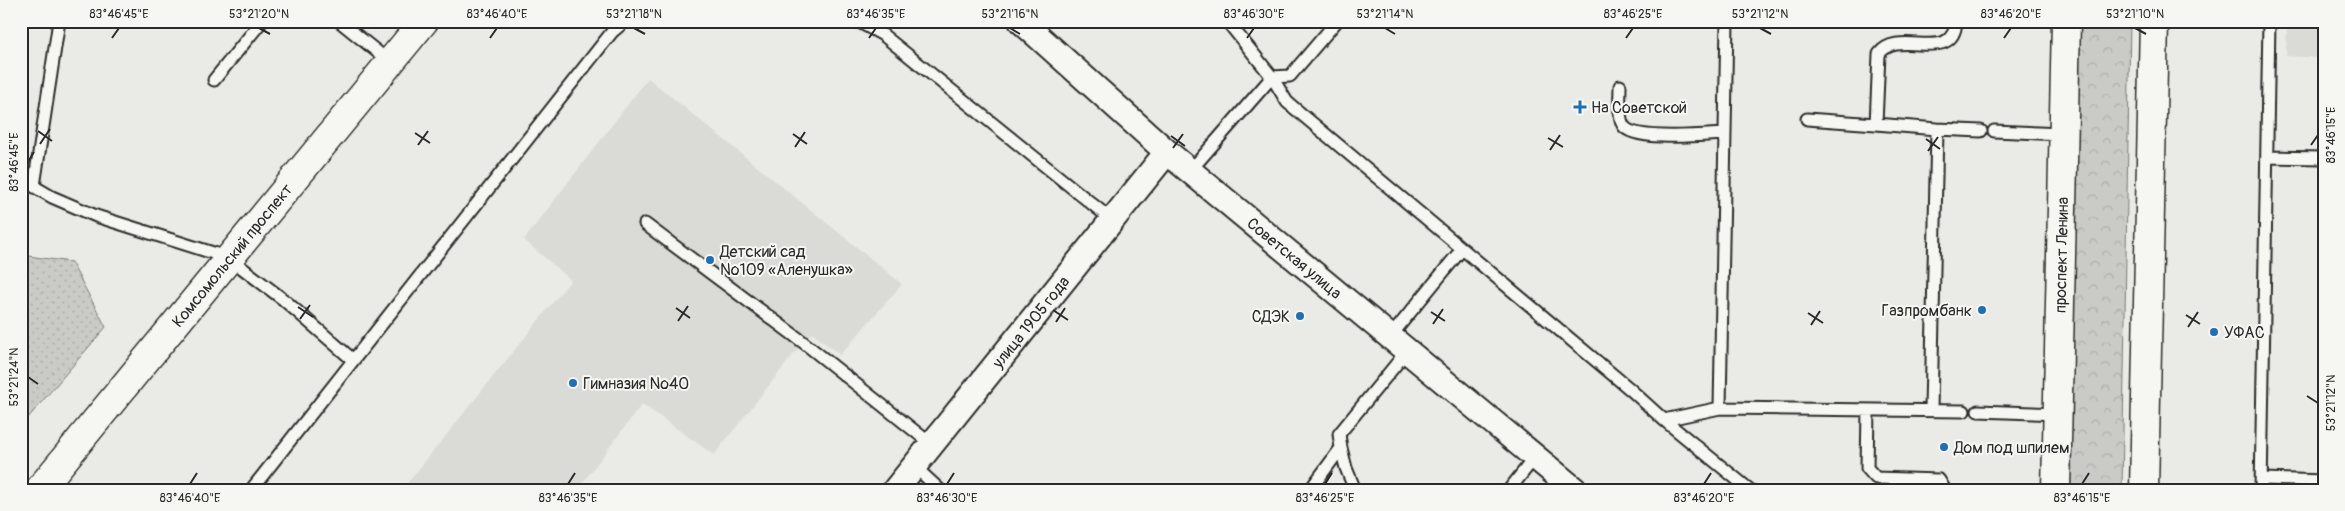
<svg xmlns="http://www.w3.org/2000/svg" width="2345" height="511" viewBox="0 0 2345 511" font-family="Pangolin,sans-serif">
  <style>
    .built { fill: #dadad6 }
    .forest { fill: url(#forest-crowns); stroke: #7a7a79 }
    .park { fill: url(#park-dots); stroke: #7a7a79 }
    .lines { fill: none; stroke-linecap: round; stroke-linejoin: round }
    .lane-casing { stroke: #2b2b2b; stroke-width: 15 }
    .street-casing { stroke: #2b2b2b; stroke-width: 28 }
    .secondary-casing { stroke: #2b2b2b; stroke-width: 31 }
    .primary-casing { stroke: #2b2b2b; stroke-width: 31 }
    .lane { stroke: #f6f6f2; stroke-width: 11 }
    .street { stroke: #f6f6f2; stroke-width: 24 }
    .secondary { stroke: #f6f6f2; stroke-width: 28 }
    .primary { stroke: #f6f6f2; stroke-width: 28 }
    .ticks { fill: none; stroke: #2b2b2b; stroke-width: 2 }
    .poi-dot { fill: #1f6fb2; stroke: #f6f6f2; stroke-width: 2 }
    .labels { text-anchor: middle; stroke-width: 4; stroke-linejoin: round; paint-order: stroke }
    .poi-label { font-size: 16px; fill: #2b2b2b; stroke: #f6f6f2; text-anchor: start }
    .street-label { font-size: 16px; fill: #2b2b2b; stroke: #f6f6f2 }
    .neatline { fill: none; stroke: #2b2b2b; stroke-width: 2 }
    .ticks-label { font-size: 12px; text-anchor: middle; fill: #2b2b2b }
  </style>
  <defs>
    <pattern id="forest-crowns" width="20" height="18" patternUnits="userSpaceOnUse" patternTransform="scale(1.25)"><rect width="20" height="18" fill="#cacac7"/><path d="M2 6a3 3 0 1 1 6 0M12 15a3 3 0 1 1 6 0" fill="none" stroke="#aeaeab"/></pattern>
    <pattern id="park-dots" width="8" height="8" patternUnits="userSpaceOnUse" patternTransform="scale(1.25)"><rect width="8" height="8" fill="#cacac7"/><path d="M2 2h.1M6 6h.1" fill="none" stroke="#aeaeab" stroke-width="1.8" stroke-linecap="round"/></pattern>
  </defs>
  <rect width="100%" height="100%" fill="#eaeae6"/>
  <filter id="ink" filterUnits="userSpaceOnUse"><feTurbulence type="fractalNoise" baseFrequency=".02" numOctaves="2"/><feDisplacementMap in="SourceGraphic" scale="10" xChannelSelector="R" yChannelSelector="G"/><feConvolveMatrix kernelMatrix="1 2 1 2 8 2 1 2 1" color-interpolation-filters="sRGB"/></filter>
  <g filter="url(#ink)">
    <!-- built -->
    <path class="built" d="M2287,21H2324V58L2286,56Z
      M648,78L902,284L840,355L812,333L803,342L714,455L642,404L577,490H402L571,280L524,240Z"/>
    <!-- forest -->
    <path class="forest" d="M2078,21H2130L2122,490H2069Z"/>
    <!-- park -->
    <path class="park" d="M21,255L71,262L106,327L21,426Z"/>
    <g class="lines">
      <!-- lane casing -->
      <g class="lane-casing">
        <path id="lane" d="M339,21L390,62
          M850,21L859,22L883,35L1112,220
          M1227,21L1272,77L1287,102L1631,390L1664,420L1750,490
          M214,80L262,21
          M1620,86C1620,97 1618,116 1623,125C1632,142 1705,135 1724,134
          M1807,119L1876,124
          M1937,129L1981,131
          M1994,131L2063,134
          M2267,157L2324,158
          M1190,171L1272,77L1290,76L1337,21
          M21,179L52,197L96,216L229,258L284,300L353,360
          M34,186L59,21
          M645,224L803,342L931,444
          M1390,337L1462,249
          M1720,408L1964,411
          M1868,410L1867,468L1876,478L1939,480L1945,490
          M1931,410L1937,129L1876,124L1879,54C1898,27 1954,66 1956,21
          M1978,411L2057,414
          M1664,420L1720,408L1727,21
          M1341,448L1346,468L1355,490
          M914,466L940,490
          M2262,479L2324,481
          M251,490L612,32L625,21
          M1310,490L1341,448L1339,434L1407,351
          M1509,490L1535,457
          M2261,490L2269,21"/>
      </g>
      <!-- street casing -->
      <g class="street-casing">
        <g id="street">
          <path id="s1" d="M1021,21L1167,152L1575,490"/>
          <path id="s2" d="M895,490L1167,152"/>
        </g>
      </g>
      <!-- secondary casing -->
      <g class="secondary-casing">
        <g id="secondary">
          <path id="s3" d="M39,490L424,21"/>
        </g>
      </g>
      <!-- primary casing -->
      <g class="primary-casing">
        <g id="primary">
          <path id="s4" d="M2056,490L2066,21"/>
          <path d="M2144,490L2154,21"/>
        </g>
      </g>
      <!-- lane -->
      <use href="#lane" class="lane"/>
      <!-- street -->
      <use href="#street" class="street"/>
      <!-- secondary -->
      <use href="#secondary" class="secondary"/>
      <!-- primary -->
      <use href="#primary" class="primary"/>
    </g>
  </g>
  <!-- ticks -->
  <path class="ticks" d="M259,28L270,34M634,28L645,34M1010,28L1020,34M1385,28L1395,34M1760,28L1771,34M2135,28L2146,34M112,38L119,28M490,38L497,28M869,38L876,28M1247,38L1254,28M1626,38L1633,28M2004,38L2011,28M38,131L52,141M415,133L430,143M793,134L807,144M1171,136L1185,146M1548,138L1563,147M1926,139L1940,149M40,144L50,129M418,145L428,131M2311,145L2318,135M795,147L805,132M1173,148L1183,134M1550,150L1560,135M1928,151L1938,137M28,162L34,152M298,307L313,317M676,308L690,318M1053,310L1068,320M1431,312L1445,321M1808,313L1823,323M2186,315L2200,324M300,319L310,305M678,321L688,306M1056,322L1065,308M1433,324L1443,309M1811,325L1820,311M2188,327L2198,312M28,377L38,384M2307,396L2318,403M190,484L197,473M568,484L575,473M947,484L954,473M1325,484L1332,473M1704,484L1711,473M2082,484L2089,473"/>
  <!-- markers -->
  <g class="poi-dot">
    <path d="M1577.5 99.5h5v5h5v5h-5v5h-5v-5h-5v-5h5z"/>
    <circle cx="710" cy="260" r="5"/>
    <circle cx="1982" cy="310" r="5"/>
    <circle cx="1300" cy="316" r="5"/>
    <circle cx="2214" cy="332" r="5"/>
    <circle cx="573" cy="383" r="5"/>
    <circle cx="1944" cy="447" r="5"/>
  </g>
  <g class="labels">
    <!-- poi labels -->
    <g class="poi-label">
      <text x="1591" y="113">На Советской</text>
      <text x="720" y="257">Детский сад<tspan x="720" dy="18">№109 «Аленушка»</tspan></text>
      <text x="1972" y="316" text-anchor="end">Газпромбанк</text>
      <text x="1290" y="322" text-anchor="end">СДЭК</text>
      <text x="2224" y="338">УФАС</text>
      <text x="583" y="389">Гимназия №40</text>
      <text x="1954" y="453">Дом под шпилем</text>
    </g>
    <!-- street labels -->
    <g class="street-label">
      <text dy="6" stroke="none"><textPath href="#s3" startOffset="304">Комсомольский проспект</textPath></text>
      <text dy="6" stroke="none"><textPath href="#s4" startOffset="235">проспект Ленина</textPath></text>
      <text dy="6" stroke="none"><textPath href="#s1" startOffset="362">Советская улица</textPath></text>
      <text dy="6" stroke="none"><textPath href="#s2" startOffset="216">улица 1905 года</textPath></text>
    </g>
  </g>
  <!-- margin -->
  <rect width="2345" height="511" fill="none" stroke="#f6f6f2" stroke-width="55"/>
  <rect x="28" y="28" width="2290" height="456" class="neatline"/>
  <g class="ticks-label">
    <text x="119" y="18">83°46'45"E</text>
    <text x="259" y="18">53°21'20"N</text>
    <text x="497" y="18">83°46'40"E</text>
    <text x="634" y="18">53°21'18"N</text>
    <text x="876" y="18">83°46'35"E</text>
    <text x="1010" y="18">53°21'16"N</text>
    <text x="1254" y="18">83°46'30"E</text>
    <text x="1385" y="18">53°21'14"N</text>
    <text x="1633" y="18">83°46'25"E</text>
    <text x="1760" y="18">53°21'12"N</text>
    <text x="2011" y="18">83°46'20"E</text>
    <text x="2135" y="18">53°21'10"N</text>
    <text transform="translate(2331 135) rotate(-90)" y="4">83°46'15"E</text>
    <text transform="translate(14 162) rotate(-90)" y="4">83°46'45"E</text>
    <text transform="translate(14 377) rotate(-90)" y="4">53°21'24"N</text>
    <text transform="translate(2331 403) rotate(-90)" y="4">53°21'12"N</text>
    <text x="190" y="502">83°46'40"E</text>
    <text x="568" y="502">83°46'35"E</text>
    <text x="947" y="502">83°46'30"E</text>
    <text x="1325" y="502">83°46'25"E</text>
    <text x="1704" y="502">83°46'20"E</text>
    <text x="2082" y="502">83°46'15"E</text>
  </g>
</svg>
